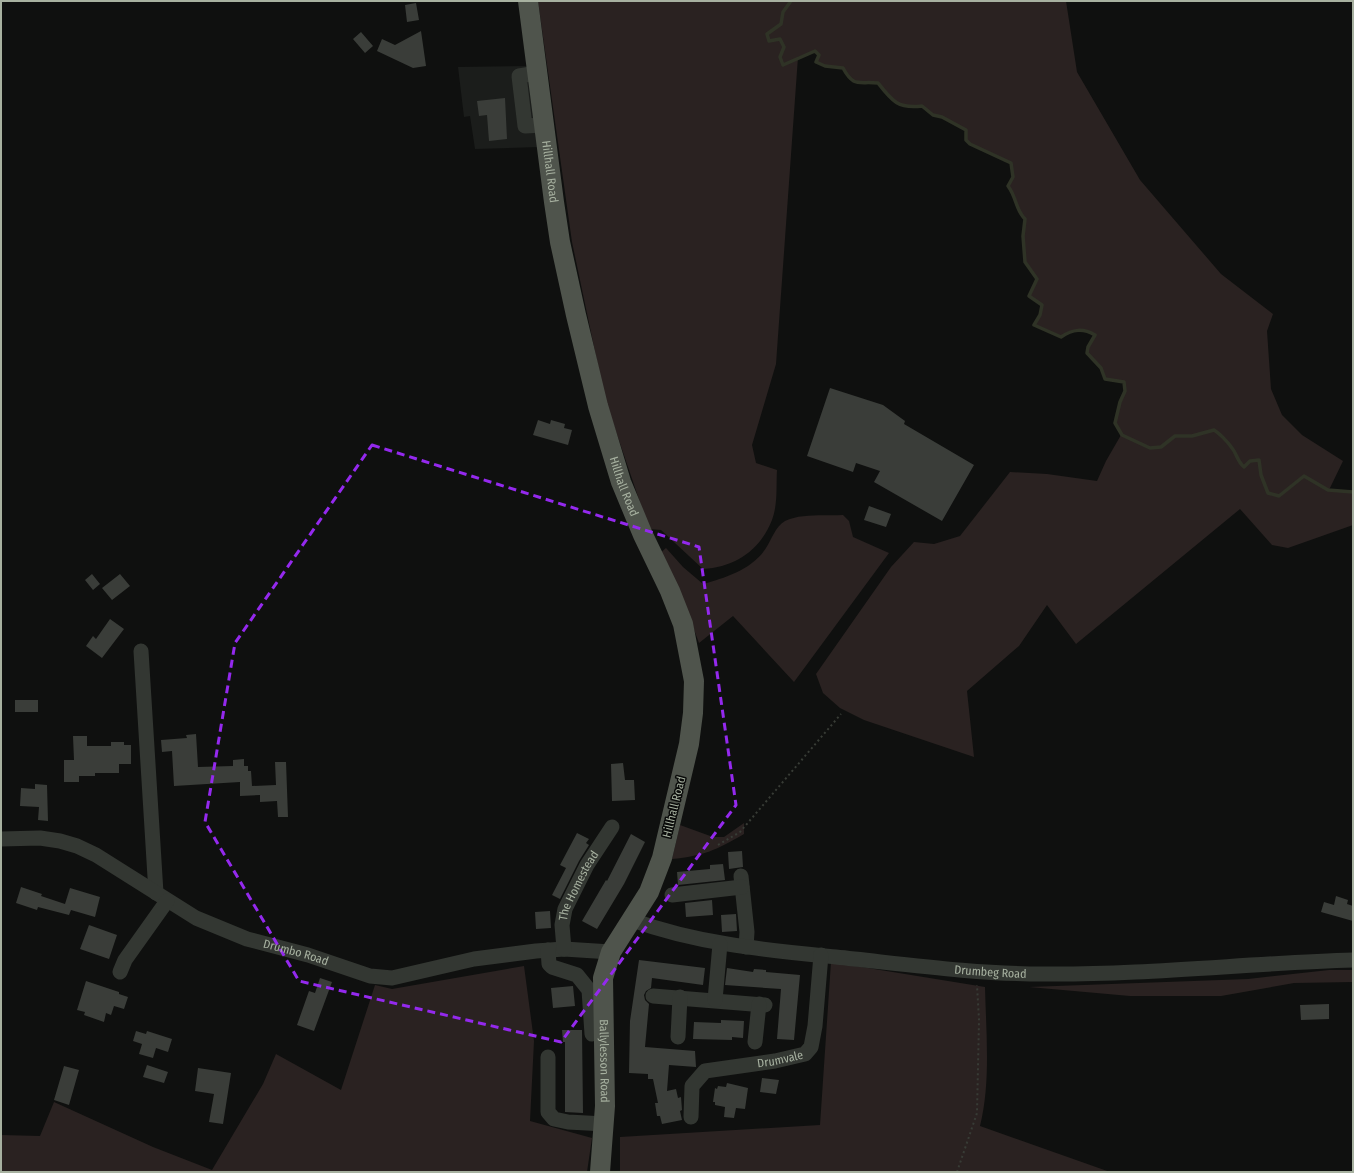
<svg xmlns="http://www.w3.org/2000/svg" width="1354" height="1173" viewBox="0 0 1354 1173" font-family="'Fira Sans Condensed',sans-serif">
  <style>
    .built { fill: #1b1d1b }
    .green { fill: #2a2221 }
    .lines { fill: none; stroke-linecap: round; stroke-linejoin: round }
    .stream { stroke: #2f3326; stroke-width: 3.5 }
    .building { fill: #3a3d39 }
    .path { stroke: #383c36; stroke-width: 2; stroke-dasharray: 2 3; stroke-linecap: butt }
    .minor { stroke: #333732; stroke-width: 15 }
    .major { stroke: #4f544c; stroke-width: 20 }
    .marked { fill: none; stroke: #9429ee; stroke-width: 3; stroke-dasharray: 8 5; stroke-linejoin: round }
    .labels { text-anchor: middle; stroke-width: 3; stroke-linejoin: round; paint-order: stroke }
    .street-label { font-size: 12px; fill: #a7b1a0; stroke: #0a0b0a }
  </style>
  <rect width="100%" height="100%" fill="#0f100f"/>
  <!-- built -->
  <path class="built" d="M531,66L539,147L475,149L470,116L464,117L458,67Z"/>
  <!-- green -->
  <path class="green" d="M538,1H1066L1077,72L1140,180L1221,274L1273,314L1267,331L1271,389L1282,415L1302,435L1343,461L1329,490L1353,492V525L1288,548L1272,545L1240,509L1076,644L1047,605L1019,646L967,691L974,757L864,720L840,708L823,693L816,674L891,567L914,542L934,544L960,536L1010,472L1047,474L1097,481L1106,461L1121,435L1115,423L1120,402L1125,391L1124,382L1105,379L1101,368L1087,353L1088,347L1095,335C1083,327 1073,329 1061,337L1034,325L1040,315L1042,305L1029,296L1037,279L1025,262L1023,236L1025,219C1015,209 1017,198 1008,186L1013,177L1010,163L970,144L966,140L965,130L942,117L933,115L922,106C898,109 892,101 878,83C858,81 854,88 843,68L825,66L816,62L818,55L815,51L798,57L776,364L752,445L756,463L777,470C776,486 778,504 772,520C760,550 736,567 703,569L661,530L649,529L605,399L572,242Z
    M843,515L849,521L853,537L889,553L794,682L733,616L699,643L680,592L659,554L666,548L683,567L703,584C725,578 753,569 766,548C772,539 775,527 785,521C801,513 826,516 843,515Z
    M744,823V834C716,850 704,856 672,859L680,825L713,837H724Z
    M831,962L985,987C986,1032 991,1082 980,1126L1110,1172H620V1137L820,1125Z
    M524,966L534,1041L530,1121L592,1138L587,1172H1V1135L40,1136L54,1102L153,1147L212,1170L263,1084L276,1054L341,1090L375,985L392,989Z
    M1329,970H1353V982L1294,983L1221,996H1130L1029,987L1248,979Z"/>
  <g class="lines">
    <!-- stream -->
    <path class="stream" d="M791,1L783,12L781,24L767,34L769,41L780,39L784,47L780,57L783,65L815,51L819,55L816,62L825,66L843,68C854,88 858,81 878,83C892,101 898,109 922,106L933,115L942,117L966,130V140L970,144L1011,163L1013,177L1008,186C1017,198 1015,209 1025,219L1023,236L1025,262L1037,279L1029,296L1042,305L1040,315L1034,325L1061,337C1073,329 1083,328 1095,335L1088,347L1087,353L1101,368L1105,379L1124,382L1125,391L1120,402L1115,423L1122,435L1150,448L1161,447L1175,436H1192L1214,430C1219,433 1228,442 1232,448C1237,454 1237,461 1244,467L1250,461L1259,460L1261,475L1268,493L1279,496L1304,476L1328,490L1353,492"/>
  </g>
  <!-- building -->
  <path class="building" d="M416,3L419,20L407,22L405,5Z
    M421,31L426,66L413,68L377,51L382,39L395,45Z
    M361,32L373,46L365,53L353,39Z
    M505,98L507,139L489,141L487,115L479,116L477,101Z
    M830,388L883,405L905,421L904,424L974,465L942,521L874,482L880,471L856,463L853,472L807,456Z
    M538,420L550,424L551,420L565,424L564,428L572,430L568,445L533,435Z
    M869,506L891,514L886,527L864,520Z
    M92,574L100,584L93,590L85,580Z
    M120,574L130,586L112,600L102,588Z
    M110,619L124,629L102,658L86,646L93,636L96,639Z
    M15,700H38V712H15Z
    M196,734L198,767L233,766V760L244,759V766H248V771H251L252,786L276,785L275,762H286L288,817H278L277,801L260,802V795L240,796V782L174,786L172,751L162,752L161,740L187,738L186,735Z
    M73,736H87V746H111V742H124V745H131V764H119V773H95V776H79V782H64V760H74Z
    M623,763L625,780H634L635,800L612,801L611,764Z
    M35,784L47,785L48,821L38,820L39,807L20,806L21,788L35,789Z
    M577,833L589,839L586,843L589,845L579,861L560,899L552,895L566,868L560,865Z
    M631,834L645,842L624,884L597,929L582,921L606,880L607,881Z
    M742,851L743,867L729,869L728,852Z
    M723,864L725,880L678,885L677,872L710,869V865Z
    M21,887L42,894L41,896L65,904L70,888L100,897L95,917L71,910L69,915L38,907L37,910L16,903Z
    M1336,896L1348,900L1347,904L1353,906V921L1321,912L1324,902L1334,905Z
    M712,900L713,915L686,917L685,903Z
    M550,911L551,928L536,929L535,912Z
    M736,914L737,931L722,932L721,915Z
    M89,925L117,935L109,959L80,949Z
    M639,960L705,968L703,985L652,978L651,988L646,991L644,995L645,1000L649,1004L645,1047L695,1051L696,1067L669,1065L667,1091L676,1089L678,1098L681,1097L682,1110L680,1111L682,1120L662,1124L660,1116H657L655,1103H658L653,1079H648V1074L629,1073L630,1021Z
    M727,968L753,972L754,969L766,970V972L800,975L794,1040L777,1039L781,989L725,985Z
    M320,978L332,982L314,1031L297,1025L309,991L315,993Z
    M86,981L119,992V994L128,997L124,1009L114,1006L111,1015L106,1013L104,1022L84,1015L85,1012L77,1010Z
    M573,986L575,1006L553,1008L551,988Z
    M1329,1004V1019L1301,1020L1300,1005Z
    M721,1020L744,1021L743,1038L732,1037V1040L693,1039L694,1022L721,1023Z
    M562,1030H582L583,1113L565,1112V1042H563Z
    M136,1031L146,1034L147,1031L172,1039L168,1052L156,1048L153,1058L139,1054L142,1044L133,1041Z
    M147,1065L168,1072L164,1083L143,1077Z
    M64,1066L79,1070L69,1105L54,1100Z
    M198,1068L231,1073L223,1124L209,1122L214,1094L195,1091Z
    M762,1078L779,1080L776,1094L760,1092Z
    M727,1083L748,1088L745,1109L736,1108L734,1118L724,1117L725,1107L715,1105V1102H713L715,1088L717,1089L718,1086L726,1087Z"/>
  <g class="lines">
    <!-- path -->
    <path class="path" d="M718,845L740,832L841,714
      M957,1172L977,1113L979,1020L977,985"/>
    <!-- minor -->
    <g class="minor">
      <path d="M537,73L519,76L525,126L543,125"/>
      <path d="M141,651L156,893"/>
      <path id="s1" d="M1,839L40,838L60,841L77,846L96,855L196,918L247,939L308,955L370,976L392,978L474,959L536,951L564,949L611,952"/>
      <path d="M741,876L747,932L746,947"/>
      <path d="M672,895L742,887"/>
      <path id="s2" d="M632,920C698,944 766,950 836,957C904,964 975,974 1043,974C1147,975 1250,963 1353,960"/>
      <path id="s3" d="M564,949L562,925L565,909L587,865L612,827"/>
      <path d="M548,950L549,964L552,967L577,975L589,990L592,1034"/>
      <path d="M120,972L125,960L167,901"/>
      <path d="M653,996L765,1005"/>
      <path d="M715,1000L720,944"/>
      <path d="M678,1037L680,997"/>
      <path d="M755,1042L759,1004"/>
      <path d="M548,1057V1112L554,1119L568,1122L605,1124"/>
      <path id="s4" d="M691,1117L692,1086L705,1071L775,1061L805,1054L811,1047L815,1026L821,955"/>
    </g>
    <!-- major -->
    <path class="major" id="s5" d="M528,1L554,202L560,242L576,315L598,406L621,482L643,535L670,591L683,624L694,681L693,713L689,744L662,858L649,892L611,952L603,978L605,1106L600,1172"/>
  </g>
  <!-- marked area -->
  <path class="marked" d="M372,445L699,547L736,805L561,1042L299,981L205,822L235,643Z"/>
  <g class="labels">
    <!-- street labels -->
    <g class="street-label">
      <text dy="4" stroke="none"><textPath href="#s5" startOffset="172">Hillhall Road</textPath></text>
      <text dy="4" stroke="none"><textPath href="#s5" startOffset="496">Hillhall Road</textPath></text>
      <text transform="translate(674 807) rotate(-76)" y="4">Hillhall Road</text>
      <text dy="4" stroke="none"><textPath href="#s3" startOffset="67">The Homestead</textPath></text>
      <text dy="4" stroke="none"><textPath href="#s1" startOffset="322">Drumbo Road</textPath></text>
      <text dy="4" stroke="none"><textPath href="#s2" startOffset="363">Drumbeg Road</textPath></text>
      <text dy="4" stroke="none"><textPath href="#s4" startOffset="127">Drumvale</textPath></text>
      <text dy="4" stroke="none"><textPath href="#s5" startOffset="1102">Ballylesson Road</textPath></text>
    </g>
  </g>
  <!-- border -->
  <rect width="1354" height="1173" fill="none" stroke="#a7b1a0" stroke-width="4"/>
</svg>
